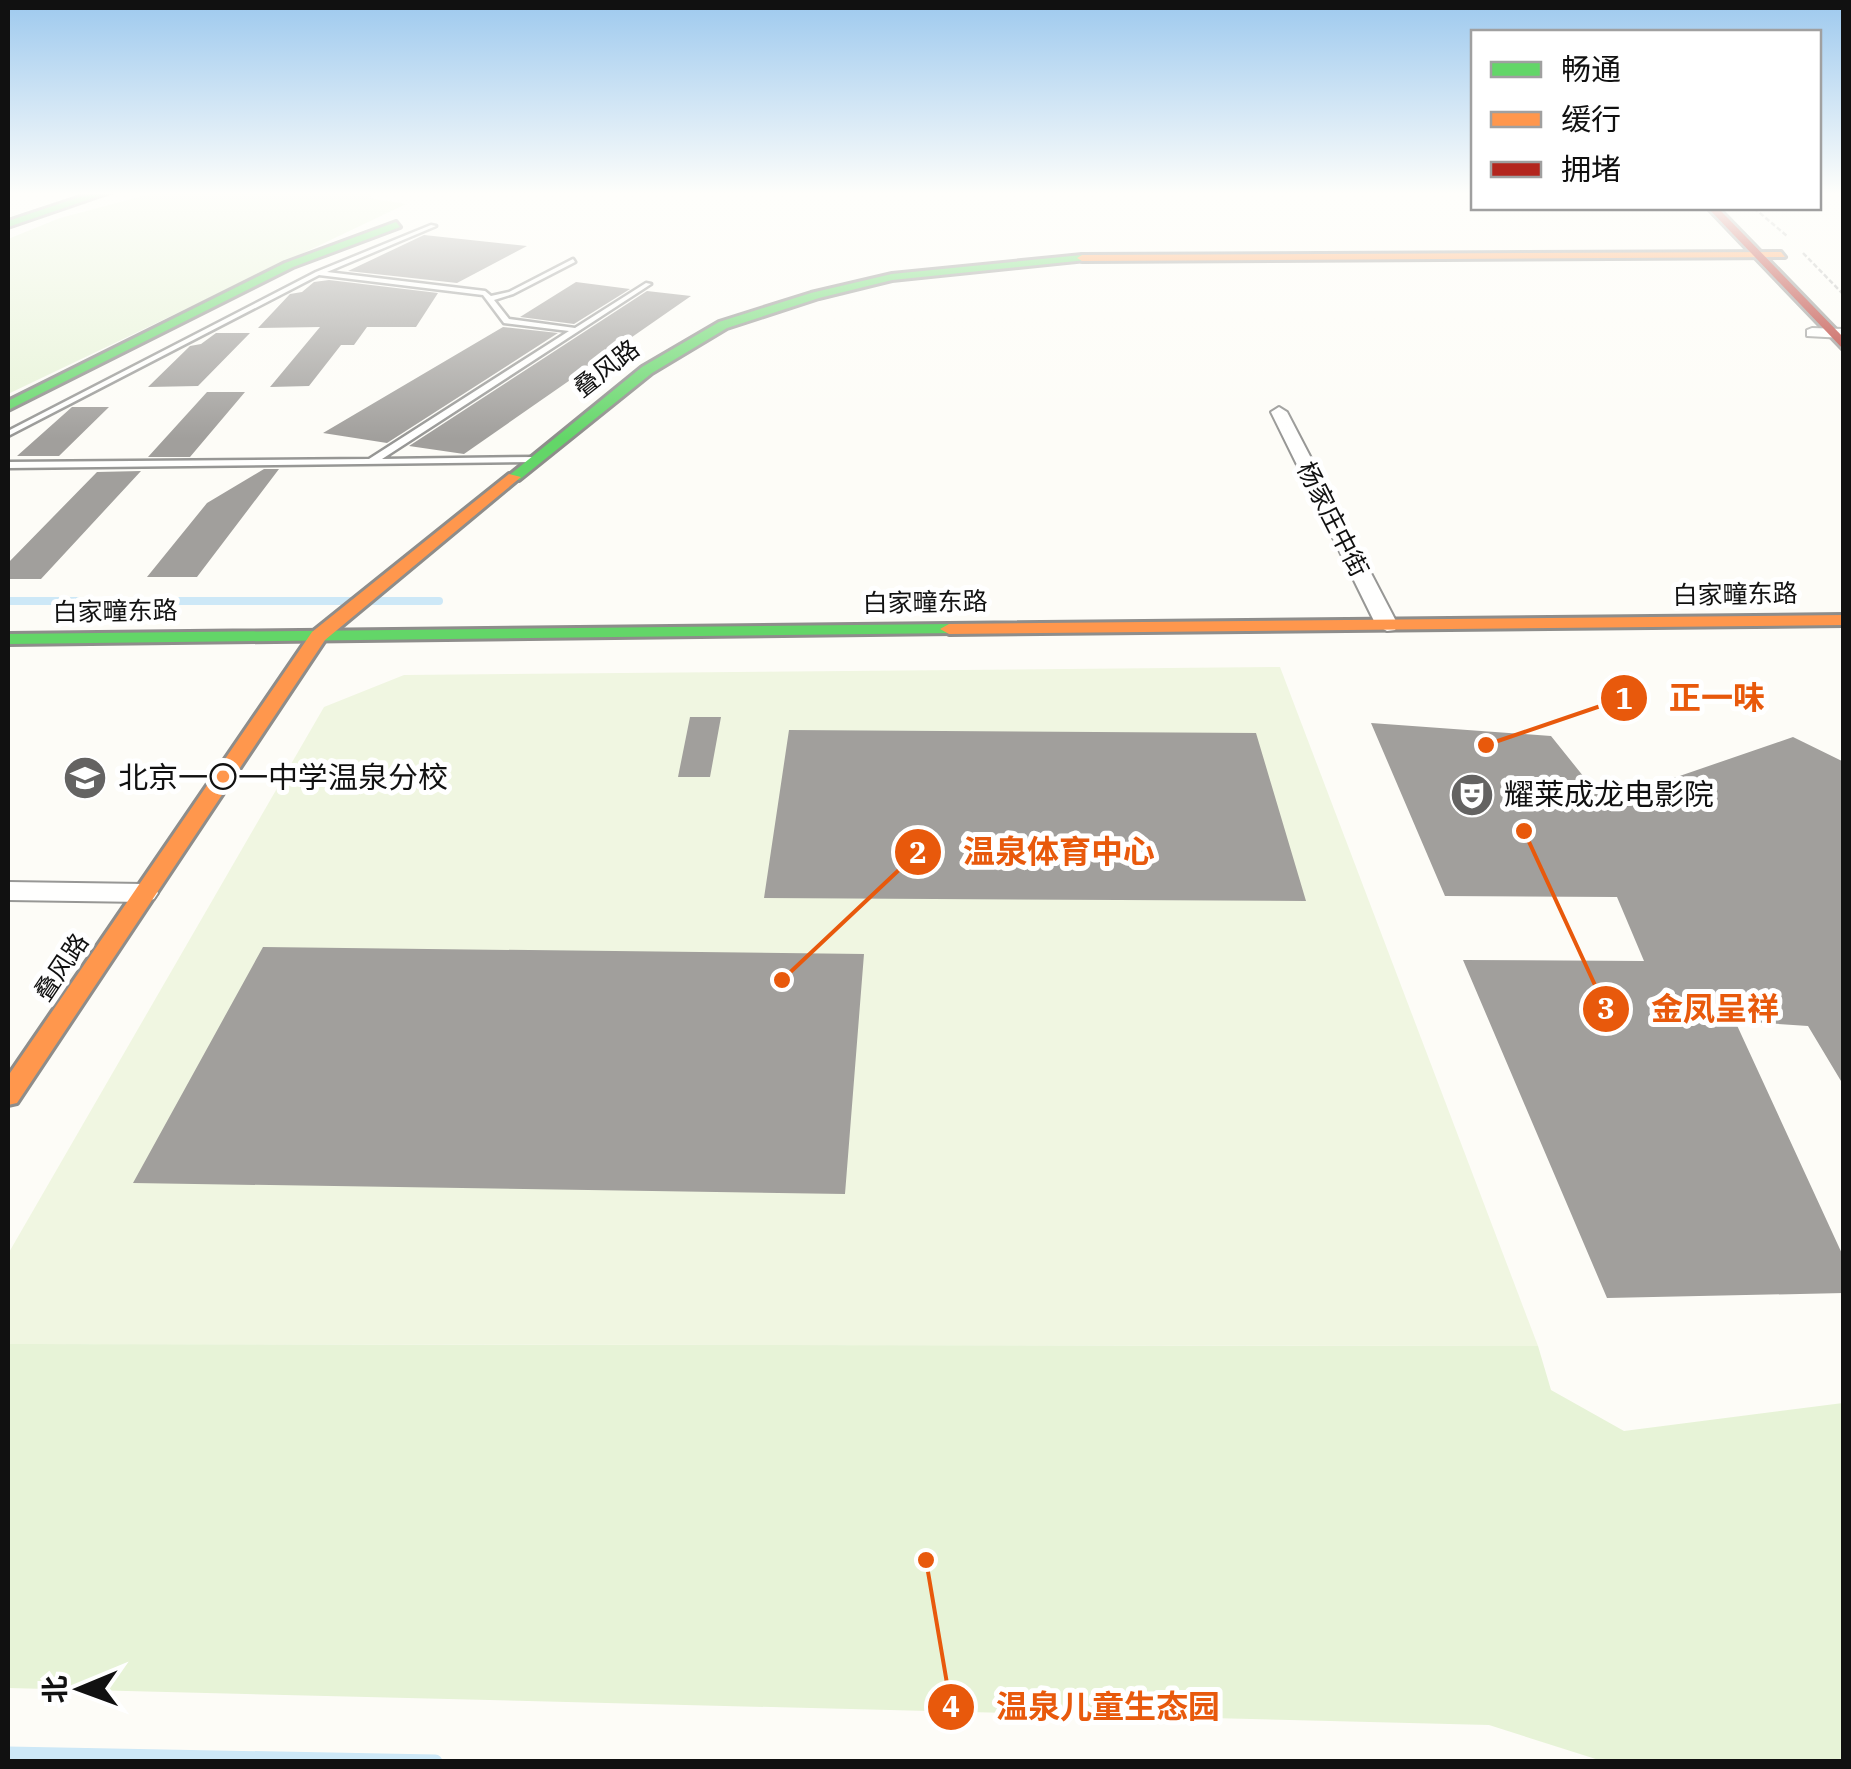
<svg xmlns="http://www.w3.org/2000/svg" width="1851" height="1769" viewBox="0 0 1851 1769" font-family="'IBM Plex Serif','Noto Sans SC',serif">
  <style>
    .green { fill: #e7f3d7 }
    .pitch { fill: #f0f6e1 }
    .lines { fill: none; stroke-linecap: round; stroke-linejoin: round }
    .stream-far1 { stroke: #cde8f7; stroke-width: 8 }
    .stream { stroke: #cde8f7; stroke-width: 15 }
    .building { fill: #a19f9c }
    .lane-casing { stroke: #979795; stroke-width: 5 }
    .street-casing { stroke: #979795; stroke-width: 4 }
    .fast-casing { stroke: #8e8d8b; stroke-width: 6 }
    .slow-casing { stroke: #8e8d8b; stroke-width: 6 }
    .jam-casing { stroke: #8e8d8b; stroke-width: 6 }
    .path { stroke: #b9b9b8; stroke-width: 2.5; stroke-dasharray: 5 2.5; stroke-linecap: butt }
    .lane { fill: #fffffe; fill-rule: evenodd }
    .street { fill: #fffffe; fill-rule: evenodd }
    .fast { fill: #63d668; fill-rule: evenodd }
    .slow { fill: #ff974d; fill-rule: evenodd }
    .jam { fill: #b3261e; fill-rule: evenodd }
    .labels { text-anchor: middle; stroke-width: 10; stroke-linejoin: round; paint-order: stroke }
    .far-street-label { font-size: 25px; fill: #111; stroke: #fff }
    .poi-label { font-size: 30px; fill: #111; stroke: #fff; text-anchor: start }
    .leader { fill: none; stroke: #e8590c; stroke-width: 4 }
    .callout-dot { fill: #e8590c; stroke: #fff; stroke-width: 4 }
    .mark-label { font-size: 30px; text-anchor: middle; font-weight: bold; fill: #fff }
    .callout-label { font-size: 32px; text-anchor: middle; font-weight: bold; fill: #e8590c; stroke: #fff; stroke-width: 10; stroke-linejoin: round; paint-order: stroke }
  </style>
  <rect width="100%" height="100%" fill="#fdfcf7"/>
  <!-- green -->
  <path class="green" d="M161,191H354L374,193L368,198L406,204L8,394V239L60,218Z
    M8,1344L1538,1346L1551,1390L1624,1431L1843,1403V1761H1602L1489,1725L8,1688Z"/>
  <!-- pitch -->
  <path class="pitch" d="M1280,667L1538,1346L8,1344V1254L324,707L404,675Z"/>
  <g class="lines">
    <!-- stream-far1 -->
    <path class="stream-far1" d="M8,601H353
      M370,601H439"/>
    <!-- stream -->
    <path class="stream" d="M8,1754L435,1762"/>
  </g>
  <!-- building -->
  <path class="building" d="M424,235L527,246L457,283L348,271Z
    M329,280L438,293L416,327H367L354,345H341L309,386L270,387L320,327L258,328L290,294L302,292L314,282Z
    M576,282L630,289L574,324L520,317Z
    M647,291L691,296L464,454L409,446Z
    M503,327L558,333L387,443L323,433Z
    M216,333H250L198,386L148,387L190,346L201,344Z
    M207,392H245L190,457H148Z
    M72,407H109L59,456H17Z
    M264,469H279L197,577H147L207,503Z
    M141,471L41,579H8V563L97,472Z
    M690,717H721L710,777H678Z
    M1371,723L1551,736L1604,802L1793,737L1844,762V1086L1808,1026L1735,1021L1844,1258V1293L1607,1298L1463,960L1644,961L1617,897L1445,896Z
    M789,730L1256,733L1306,901L764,898Z
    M263,947L864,954L845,1194L133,1183Z"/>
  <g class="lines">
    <!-- lane casing -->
    <g class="lane-casing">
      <path id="lane" d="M431,225L436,226L327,272L485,291L491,296L509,292L573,259L575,262L513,294L494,300L509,319L575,328L646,283L651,284L382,459L535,457L538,458V462L8,468V462L369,459L569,331L504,323L483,295L319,275L8,436V431L316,272Z"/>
    </g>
    <!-- street casing -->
    <g class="street-casing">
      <path id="street" d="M1812,328L1844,329V338L1807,336V330Z
        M1279,407L1287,412L1398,625L1395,630L1387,631L1376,625L1271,412Z
        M8,882L144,884L154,887L158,893L154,899L144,902L8,900Z"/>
    </g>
    <!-- fast casing -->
    <g class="fast-casing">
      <path id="fast" d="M98,191H113L8,227V221Z
        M396,222L400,227L293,267L8,410V401L285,263Z
        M1082,255L1086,260L892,280L819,298L727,328L652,373L519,480L507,477L642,367L719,322L811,293L892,274Z
        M949,624L958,629L955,633L8,644V634Z"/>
    </g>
    <!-- slow casing -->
    <g class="slow-casing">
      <path id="slow" d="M1781,252L1785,257L1082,261L1077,258L1082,255Z
        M509,474L521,477L325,640L17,1103L8,1105V1076L312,632Z
        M1844,615V625L949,634L940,629L949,624Z"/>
    </g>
    <!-- jam casing -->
    <g class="jam-casing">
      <path id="jam" d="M1708,208H1718L1844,338V350Z"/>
    </g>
    <!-- path -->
    <path class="path" d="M1754,208L1787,236
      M1803,253L1844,295"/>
    <!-- lane -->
    <use href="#lane" class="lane"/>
    <!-- street -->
    <use href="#street" class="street"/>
    <!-- fast -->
    <use href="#fast" class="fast"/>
    <!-- slow -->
    <use href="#slow" class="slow"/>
    <!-- jam -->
    <use href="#jam" class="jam"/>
  </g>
  <!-- sky -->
  <linearGradient id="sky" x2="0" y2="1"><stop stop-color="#9dc9ee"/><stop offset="0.44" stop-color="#fefefb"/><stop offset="1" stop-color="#fefefb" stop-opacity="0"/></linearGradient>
  <rect width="1851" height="439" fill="url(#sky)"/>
  <!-- icons -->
  <defs>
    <g id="school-disc" transform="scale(2.25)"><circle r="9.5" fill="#646362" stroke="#fff"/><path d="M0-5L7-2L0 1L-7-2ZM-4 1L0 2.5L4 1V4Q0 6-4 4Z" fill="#fff"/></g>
    <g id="theatre-disc" transform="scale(2.25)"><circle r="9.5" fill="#646362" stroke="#fff"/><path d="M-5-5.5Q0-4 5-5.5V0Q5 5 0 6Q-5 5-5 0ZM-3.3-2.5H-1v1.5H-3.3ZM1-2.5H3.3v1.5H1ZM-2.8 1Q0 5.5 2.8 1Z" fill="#fff"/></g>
  </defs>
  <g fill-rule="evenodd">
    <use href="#school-disc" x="85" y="778"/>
    <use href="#theatre-disc" x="1472" y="795"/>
  </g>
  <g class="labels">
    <!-- far-street labels -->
    <g class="far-street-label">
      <text transform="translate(606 368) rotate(-38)" y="9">叠风路</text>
      <text transform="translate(1333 519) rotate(63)" y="9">杨家庄中街</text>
      <text transform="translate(1735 594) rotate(-1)" y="9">白家疃东路</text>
      <text transform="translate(925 602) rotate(-1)" y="9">白家疃东路</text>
      <text transform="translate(115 611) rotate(-1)" y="9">白家疃东路</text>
      <text transform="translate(61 967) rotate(-56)" y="9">叠风路</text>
    </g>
    <!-- poi labels -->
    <g class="poi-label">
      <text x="118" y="788">北京一〇一中学温泉分校</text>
      <text x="1504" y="805">耀莱成龙电影院</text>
    </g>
  </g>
  <!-- callouts -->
  <path class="leader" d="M1486 745L1624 698M782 980L918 852M1524 831L1606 1009M926 1560L951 1707"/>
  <g class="callout-dot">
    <circle cx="1486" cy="745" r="10"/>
    <circle cx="782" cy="980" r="10"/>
    <circle cx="1524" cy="831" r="10"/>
    <circle cx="926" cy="1560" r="10"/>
    <circle cx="1624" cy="698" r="25"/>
    <circle cx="918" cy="852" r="25"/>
    <circle cx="1606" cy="1009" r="25"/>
    <circle cx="951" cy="1707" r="25"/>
  </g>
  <g class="mark-label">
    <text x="1624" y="709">1</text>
    <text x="918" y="863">2</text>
    <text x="1606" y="1019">3</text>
    <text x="951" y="1717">4</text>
  </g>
  <g class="callout-label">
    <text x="1717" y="709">正一味</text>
    <text x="1059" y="863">温泉体育中心</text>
    <text x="1715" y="1020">金凤呈祥</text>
    <text x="1108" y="1718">温泉儿童生态园</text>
  </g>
  <!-- border -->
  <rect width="1851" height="1769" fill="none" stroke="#111111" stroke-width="20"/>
  <!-- legend -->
  <rect x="1471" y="30" width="350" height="180" fill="#ffffff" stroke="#a0a0a0" stroke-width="2.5"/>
  <rect x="1491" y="62" width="50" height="15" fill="#63d668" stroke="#a0a0a0" stroke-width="2.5"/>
  <text x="1561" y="80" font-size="30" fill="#111111">畅通</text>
  <rect x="1491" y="112" width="50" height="15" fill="#ff974d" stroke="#a0a0a0" stroke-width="2.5"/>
  <text x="1561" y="130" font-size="30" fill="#111111">缓行</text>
  <rect x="1491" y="162" width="50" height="15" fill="#b3261e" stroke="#a0a0a0" stroke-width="2.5"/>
  <text x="1561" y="180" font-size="30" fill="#111111">拥堵</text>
  <!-- north arrow -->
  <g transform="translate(80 1689) rotate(269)" stroke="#ffffff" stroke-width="8" paint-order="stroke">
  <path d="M0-8L18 38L0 25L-18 38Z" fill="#111111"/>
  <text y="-15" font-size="28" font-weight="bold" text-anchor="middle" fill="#111111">北</text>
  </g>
</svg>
